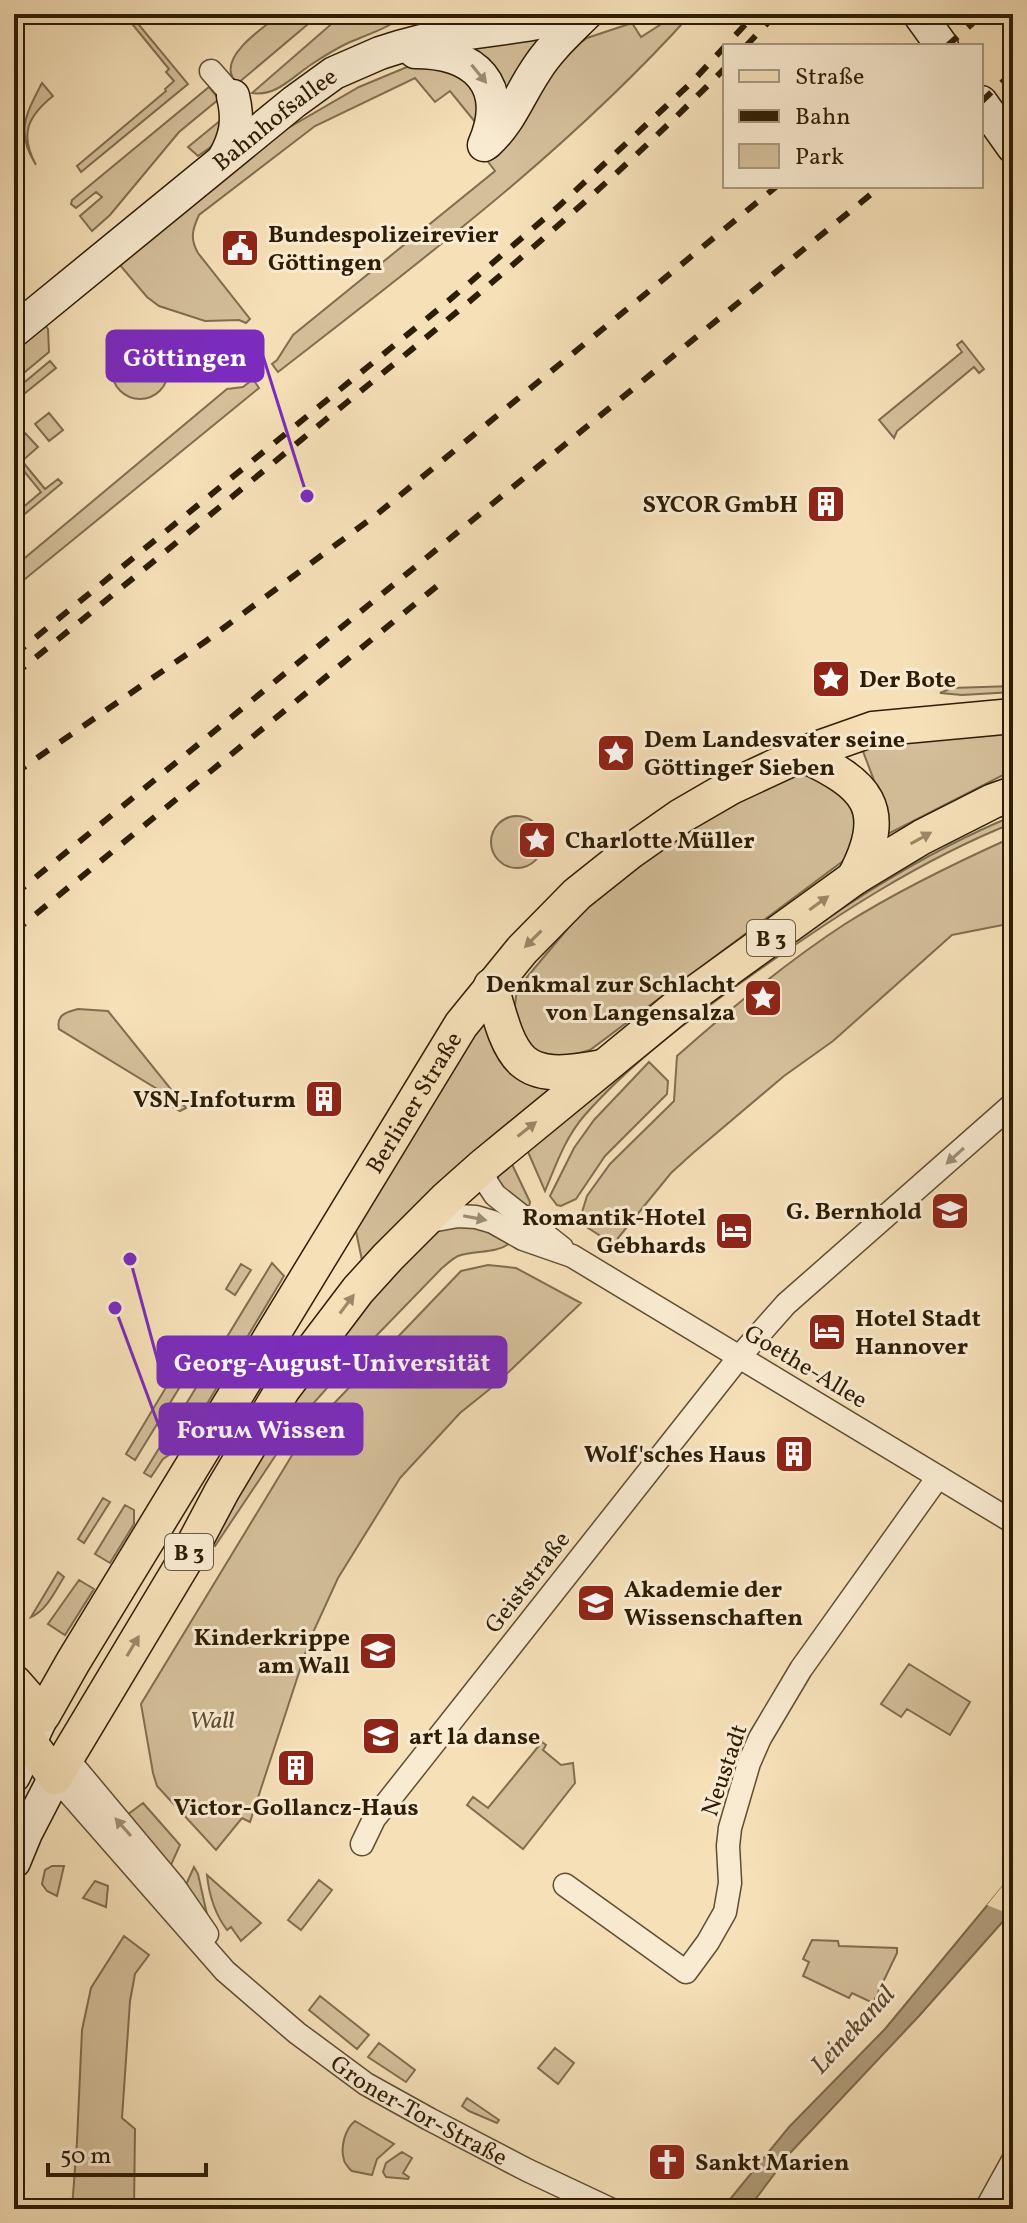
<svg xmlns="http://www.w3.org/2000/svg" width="1027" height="2223" viewBox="0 0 1027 2223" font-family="Vollkorn,serif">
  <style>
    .green { fill: #d4bf9a; stroke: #806e50; stroke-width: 2 }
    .water { fill: #b29e7b; stroke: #7d6a4c; stroke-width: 2 }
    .pier { fill: #f6e0b8 }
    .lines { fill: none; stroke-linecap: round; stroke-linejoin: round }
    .street-casing { stroke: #5f4e32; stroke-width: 25 }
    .secondary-casing { stroke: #2d1d05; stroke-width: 35 }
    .primary-casing { stroke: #2d1d05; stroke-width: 37 }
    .street { stroke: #f9ebd1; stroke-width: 22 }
    .secondary { stroke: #f9ebd1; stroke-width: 32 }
    .primary { stroke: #f6e0b8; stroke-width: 34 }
    .rail { stroke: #2d1d05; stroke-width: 6; stroke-dasharray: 14 14; stroke-linecap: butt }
    .oneway { fill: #9d8e75 }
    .oneway2 { fill: #9c8867 }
    .labels { text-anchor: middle; stroke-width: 6; stroke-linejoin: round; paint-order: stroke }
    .shield { fill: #f9ebd1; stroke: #6a5b42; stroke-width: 2 }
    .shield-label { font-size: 22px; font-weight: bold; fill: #2d1d05 }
    .street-label { font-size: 24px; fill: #2d1d05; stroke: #f9ebd1 }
    .poi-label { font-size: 24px; font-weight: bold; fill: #2d1d05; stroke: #f9ebd1; text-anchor: start }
    .park-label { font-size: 24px; font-style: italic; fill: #5f4e32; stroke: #f9ebd1 }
    .water-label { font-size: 26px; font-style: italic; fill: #5c4a2e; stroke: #f9ebd1 }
    .leader { fill: none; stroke: #7b2cbf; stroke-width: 3 }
    .callout-dot { fill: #7b2cbf; stroke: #f9ebd1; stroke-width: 3 }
    .callout { fill: #7b2cbf; stroke: #7b2cbf; stroke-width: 3 }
    .callout-label { font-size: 26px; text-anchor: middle; font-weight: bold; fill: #fff }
  </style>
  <rect width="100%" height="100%" fill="#f6e0b8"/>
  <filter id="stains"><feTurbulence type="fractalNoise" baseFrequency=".0025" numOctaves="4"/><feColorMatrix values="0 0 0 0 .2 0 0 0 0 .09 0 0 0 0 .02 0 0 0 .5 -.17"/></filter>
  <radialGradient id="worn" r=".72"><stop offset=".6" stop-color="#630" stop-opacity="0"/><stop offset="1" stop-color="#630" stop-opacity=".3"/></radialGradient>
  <!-- green -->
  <path class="green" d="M124,14H130L188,84L81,172L77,166L166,91L165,89L174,81L166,72L169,69Z
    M280,14H320L237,84C235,82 231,75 231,73C226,51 266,26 280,14Z
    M343,14H407C390,27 369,34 350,42C337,48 324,56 312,64C292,77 276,97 252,93Z
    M427,14H519L433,28L424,19Z
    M677,14H691C568,151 422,260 278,372L272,364L277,360L293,335L495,171L486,159L566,53L587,38L632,23L641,37Z
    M559,31L509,114L455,46Z
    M436,63L474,83L480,128L450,91L435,102L415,78L315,126L199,215C192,230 190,239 198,253L250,319L246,323L239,320L205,321L159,306L147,297L119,264L276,135L359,87L407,67Z
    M42,83L53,96C28,116 19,134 36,165C15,132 26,114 42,83Z
    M209,87L219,99L179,132L110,215L92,231L80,216L102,197L96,192L76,208L71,204L72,200Z
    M227,115L222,139L198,156L188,147Z
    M45,325L48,329L49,352L14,381V349Z
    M962,341L984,369L979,373L974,367L897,431L894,438L879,420L962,352L957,345Z
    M112 371a28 28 0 1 1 56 0a28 28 0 1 1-56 0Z
    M50,361L56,368L14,402V391Z
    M253,379L259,388L14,588V567L227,389L243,387Z
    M49,413L63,430L49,441L35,424Z
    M25,433L38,447L22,461L45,489L58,479L62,483L14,523V515L41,492L14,459V442Z
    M1013,686V692L962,695L940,693L952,688Z
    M1013,728V770L888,834L884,807L861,746Z
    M808,775L849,799C857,824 859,839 843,861L590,1050C566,1058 546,1058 525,1044L514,1013L517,989L590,902L626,868L730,801L793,777Z
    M491 842a26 26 0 1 1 52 0a26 26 0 1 1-52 0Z
    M1013,816V823C920,860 837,915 756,972C695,1015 633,1060 584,1116C565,1138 556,1165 545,1191L525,1145C602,1086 678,1025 757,968C838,909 920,854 1013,816Z
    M1013,837V923L952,935L833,1041L784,1076L693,1153L671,1173L618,1238L616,1246L579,1222L587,1196L610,1164L674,1101L677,1056C730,1009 785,963 845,924C899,890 955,863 1013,837Z
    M78,1009L108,1011L186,1108L180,1111L169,1105L162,1092L59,1029C56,1015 66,1012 78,1009Z
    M484,1023L557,1089L363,1265L354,1222L464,1046Z
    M649,1062L668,1081L667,1094L605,1156L576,1199L561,1206L557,1205L550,1196L574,1148L594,1120Z
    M509,1158L530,1202L528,1212L498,1184V1175Z
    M448,1226L487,1228L510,1243C496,1254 476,1250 458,1256C452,1259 447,1264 442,1268L344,1369L302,1416L215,1546L211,1545L218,1525L325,1350L427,1234Z
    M272,1263L284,1276L181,1447L163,1459L151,1477L144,1473Z
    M241,1264L251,1270L235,1295L226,1289Z
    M488,1265L516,1268L581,1303L496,1384L460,1413L400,1478L338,1578L310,1639L250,1822L242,1818L216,1850L157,1786L153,1773L141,1704L297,1447L321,1417L461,1271Z
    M171,1379L181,1385L135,1460L126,1454Z
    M103,1498L110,1502L84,1543L78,1539Z
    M125,1505L134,1510V1524L110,1563L95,1554Z
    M58,1572L64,1577C55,1591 47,1610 31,1617Z
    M79,1580L94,1589L65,1635L48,1624Z
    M909,1664L970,1702L950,1735L907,1709L901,1717L881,1704Z
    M542,1742L546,1745L543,1750L561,1765L573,1763L575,1783L523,1849L467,1805L473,1797L488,1808Z
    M143,1803L180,1845L170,1867L127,1815Z
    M52,1866H64L57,1896L47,1891L42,1884L45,1870Z
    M194,1867L198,1874L208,1919L185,1887Z
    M207,1875L261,1923L241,1941L231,1927L227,1930C215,1914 209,1895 207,1875Z
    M319,1880L332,1890L301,1930L288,1920Z
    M95,1881L108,1886L106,1907L83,1898Z
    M124,1936L149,1955L135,1974L130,2001L122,2118L135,2129L134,2209H72L77,2141L82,2030L91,1988Z
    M812,1940L838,1941L839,1946L897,1948V1953L873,2003L852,1993L849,1998L803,1976L809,1962L803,1959Z
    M320,1996L369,2035L357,2049L309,2010Z
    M379,2043L415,2070L406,2082L368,2057Z
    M555,2048L574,2063L558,2084L538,2068Z
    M467,2098L499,2120L497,2123L469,2111L462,2106Z
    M355,2121L394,2144L377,2159L372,2175L352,2171C350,2170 344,2162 344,2160C340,2147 345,2129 355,2121Z
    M402,2152L412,2158L403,2173L409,2177L408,2179L386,2177L383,2172L386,2163Z"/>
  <!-- water -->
  <path class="water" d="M1013,1874V1910L919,2016L791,2152L748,2209H722L789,2127L885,2029Z"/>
  <!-- pier -->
  <path class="pier" d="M1005,1883L1013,1886V1910L1009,1914L987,1905Z"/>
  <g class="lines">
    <!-- street casing -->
    <g class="street-casing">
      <g id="street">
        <path d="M211,71L233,96"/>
        <path d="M482,1167L487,1183L495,1195L562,1248"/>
        <path d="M425,1222L458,1216L476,1217L493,1222L523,1239L572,1256L1013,1522"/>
        <path d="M66,1757L174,1886L207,1934"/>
        <path id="s1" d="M55,1777L225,1971L297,2033L366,2084L429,2119L527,2170L610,2209"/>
        <path d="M362,1844L374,1819L740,1356L786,1304L1013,1104"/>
        <path d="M565,1885L686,1972L708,1942L725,1912L730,1883L728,1846L730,1828L749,1763L760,1738L801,1669L938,1477"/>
        <path d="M986,2209L1013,2160"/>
      </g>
    </g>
    <!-- secondary casing -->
    <g class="secondary-casing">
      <g id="secondary">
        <path d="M919,14L942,46"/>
        <path d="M415,52C475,52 510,85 484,145"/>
        <path d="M981,102L1013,147"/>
        <path d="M487,143C511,121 518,97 536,70C549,49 568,32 586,14"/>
        <path d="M224,158C236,137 239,120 233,96"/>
        <path id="s2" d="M14,331L294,102L334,73L380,53L399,47L433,38L526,25L585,14"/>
        <path d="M14,1776L40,1721"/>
        <path d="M14,1862L26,1833L55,1777"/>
      </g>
    </g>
    <!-- primary casing -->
    <g class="primary-casing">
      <g id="primary">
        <path d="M802,754C866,784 892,807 854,878"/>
        <path d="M491,986C512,1062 518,1084 603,1067"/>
        <path id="s3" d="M14,1682L43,1715L73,1662L461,1025L522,950L577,894L631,851L681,816L731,787L802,754L873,729L1013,716"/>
        <path d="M14,1721L55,1777L187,1557L222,1491L283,1389L358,1290L388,1257L446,1199L482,1167L688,998L854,878L922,837L993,801L1013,794"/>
      </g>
    </g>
    <!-- street -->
    <use href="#street" class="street"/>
    <!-- secondary -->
    <use href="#secondary" class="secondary"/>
    <!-- primary -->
    <use href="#primary" class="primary"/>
    <!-- rail -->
    <path class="rail" d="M746,46L776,14
      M947,46L983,14
      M981,102L1013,72
      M14,655L440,308L559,206L692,82L755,14
      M14,675C118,591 221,506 324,421C463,308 600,196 725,68
      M14,774L206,641L376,515L777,186
      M14,895L881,186
      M14,932L437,586"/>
  </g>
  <!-- one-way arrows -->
  <defs><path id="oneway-solid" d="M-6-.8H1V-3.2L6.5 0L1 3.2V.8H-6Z" transform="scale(2)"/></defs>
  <g class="oneway">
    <use href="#oneway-solid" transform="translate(479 74) rotate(51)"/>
    <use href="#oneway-solid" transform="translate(955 1156) rotate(138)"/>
    <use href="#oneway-solid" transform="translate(475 1218) rotate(11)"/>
    <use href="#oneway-solid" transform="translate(123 1827) rotate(-131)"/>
  </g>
  <g class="oneway2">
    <use href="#oneway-solid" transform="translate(921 838) rotate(-29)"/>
    <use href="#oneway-solid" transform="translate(819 903) rotate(-36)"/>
    <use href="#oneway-solid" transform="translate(533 939) rotate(135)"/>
    <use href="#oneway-solid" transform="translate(527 1129) rotate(-38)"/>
    <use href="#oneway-solid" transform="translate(347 1304) rotate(-53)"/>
    <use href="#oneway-solid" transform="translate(133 1646) rotate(-59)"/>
  </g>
  <!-- icons -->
  <defs>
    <g id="civic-square" transform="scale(2)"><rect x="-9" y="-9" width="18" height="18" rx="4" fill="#8f2418" stroke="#f9ebd1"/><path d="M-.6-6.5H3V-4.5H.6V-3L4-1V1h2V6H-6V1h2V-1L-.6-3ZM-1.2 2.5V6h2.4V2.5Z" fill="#fff"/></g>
    <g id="building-square" transform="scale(2)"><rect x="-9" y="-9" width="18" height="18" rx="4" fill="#8f2418" stroke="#f9ebd1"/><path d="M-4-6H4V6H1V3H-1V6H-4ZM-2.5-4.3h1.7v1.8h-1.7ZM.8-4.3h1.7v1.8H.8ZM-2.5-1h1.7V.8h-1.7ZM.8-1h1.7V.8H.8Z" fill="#fff"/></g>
    <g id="sight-square" transform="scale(2)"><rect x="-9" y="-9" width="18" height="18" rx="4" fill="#8f2418" stroke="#f9ebd1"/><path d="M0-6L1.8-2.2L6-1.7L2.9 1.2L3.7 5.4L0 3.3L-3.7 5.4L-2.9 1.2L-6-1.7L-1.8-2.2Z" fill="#fff"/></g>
    <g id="university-square" transform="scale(2)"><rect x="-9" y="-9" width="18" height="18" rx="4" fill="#8f2418" stroke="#f9ebd1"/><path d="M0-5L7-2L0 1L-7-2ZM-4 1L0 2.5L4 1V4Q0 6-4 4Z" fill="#fff"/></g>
    <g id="hotel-square" transform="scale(2)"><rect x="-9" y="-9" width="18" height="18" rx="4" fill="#8f2418" stroke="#f9ebd1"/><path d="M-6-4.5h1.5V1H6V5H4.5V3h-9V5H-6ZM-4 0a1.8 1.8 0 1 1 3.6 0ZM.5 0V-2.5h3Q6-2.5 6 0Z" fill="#fff"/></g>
    <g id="school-square" transform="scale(2)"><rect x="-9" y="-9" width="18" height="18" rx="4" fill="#8f2418" stroke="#f9ebd1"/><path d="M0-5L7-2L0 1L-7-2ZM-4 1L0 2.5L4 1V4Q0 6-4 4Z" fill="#fff"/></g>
    <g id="church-square" transform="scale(2)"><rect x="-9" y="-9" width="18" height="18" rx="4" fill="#8f2418" stroke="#f9ebd1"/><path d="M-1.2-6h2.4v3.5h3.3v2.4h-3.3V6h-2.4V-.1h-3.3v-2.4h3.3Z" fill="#fff"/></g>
  </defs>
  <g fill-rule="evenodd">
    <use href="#civic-square" x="240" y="248"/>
    <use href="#building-square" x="826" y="504"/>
    <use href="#sight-square" x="831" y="679"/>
    <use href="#sight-square" x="616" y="753"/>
    <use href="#sight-square" x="537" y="840"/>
    <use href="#sight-square" x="763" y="998"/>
    <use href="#building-square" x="324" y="1099"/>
    <use href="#university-square" x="950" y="1211"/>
    <use href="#hotel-square" x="734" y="1231"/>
    <use href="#hotel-square" x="827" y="1332"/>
    <use href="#building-square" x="794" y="1454"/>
    <use href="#university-square" x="596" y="1603"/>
    <use href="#school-square" x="378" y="1651"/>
    <use href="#university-square" x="381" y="1736"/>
    <use href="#building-square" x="296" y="1768"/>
    <use href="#church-square" x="667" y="2162"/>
  </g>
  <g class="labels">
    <!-- shield labels -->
    <g class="shield">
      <rect x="747" y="920" width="48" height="36" rx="6"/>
      <rect x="165" y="1534" width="48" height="36" rx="6"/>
    </g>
    <g class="shield-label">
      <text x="771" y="946">B 3</text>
      <text x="189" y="1560">B 3</text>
    </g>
    <!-- street labels -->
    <g class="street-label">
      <text dy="8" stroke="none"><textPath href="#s2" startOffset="336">Bahnhofsallee</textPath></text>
      <text dy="8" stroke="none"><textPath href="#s3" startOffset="760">Berliner Straße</textPath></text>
      <text transform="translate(806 1366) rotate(31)" y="8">Goethe-Allee</text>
      <text transform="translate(527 1582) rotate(-52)" y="8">Geiststraße</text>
      <text transform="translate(724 1770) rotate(-71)" y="8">Neustadt</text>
      <text dy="8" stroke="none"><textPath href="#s1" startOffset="498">Groner-Tor-Straße</textPath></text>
    </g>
    <!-- poi labels -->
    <g class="poi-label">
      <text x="268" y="242">Bundespolizeirevier<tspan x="268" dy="28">Göttingen</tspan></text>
      <text x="798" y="512" text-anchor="end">SYCOR GmbH</text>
      <text x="859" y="687">Der Bote</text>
      <text x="644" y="747">Dem Landesvater seine<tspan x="644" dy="28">Göttinger Sieben</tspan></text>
      <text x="565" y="848">Charlotte Müller</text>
      <text x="735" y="992" text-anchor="end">Denkmal zur Schlacht<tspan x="735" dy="28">von Langensalza</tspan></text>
      <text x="296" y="1107" text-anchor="end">VSN-Infoturm</text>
      <text x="922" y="1219" text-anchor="end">G. Bernhold</text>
      <text x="706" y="1225" text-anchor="end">Romantik-Hotel<tspan x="706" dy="28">Gebhards</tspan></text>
      <text x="855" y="1326">Hotel Stadt<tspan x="855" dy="28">Hannover</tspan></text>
      <text x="766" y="1462" text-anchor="end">Wolf'sches Haus</text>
      <text x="624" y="1597">Akademie der<tspan x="624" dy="28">Wissenschaften</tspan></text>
      <text x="350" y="1645" text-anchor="end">Kinderkrippe<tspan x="350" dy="28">am Wall</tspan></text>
      <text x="409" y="1744">art la danse</text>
      <text x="296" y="1815" text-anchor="middle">Victor-Gollancz-Haus</text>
      <text x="695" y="2170">Sankt Marien</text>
    </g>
    <!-- park labels -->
    <g class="park-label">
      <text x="212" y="1728">Wall</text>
    </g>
    <!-- water labels -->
    <g class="water-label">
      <text transform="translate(852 2029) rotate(-47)" y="9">Leinekanal</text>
    </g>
  </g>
  <!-- callouts -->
  <path class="leader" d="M307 496L263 356M130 1259L158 1362M115 1308L160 1429"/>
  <g class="callout-dot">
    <circle cx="307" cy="496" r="8"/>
    <circle cx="130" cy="1259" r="8"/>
    <circle cx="115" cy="1308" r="8"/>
  </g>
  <g class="callout">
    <rect x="107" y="331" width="156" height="50" rx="8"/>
    <rect x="158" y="1337" width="348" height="50" rx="8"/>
    <rect x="160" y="1404" width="202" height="50" rx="8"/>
  </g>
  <g class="callout-label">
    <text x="185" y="366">Göttingen</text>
    <text x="332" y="1371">Georg-August-Universität</text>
    <text x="261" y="1438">Foruʍ Wissen</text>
  </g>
  <!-- margin -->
  <rect width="1027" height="2223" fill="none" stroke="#f6e0b8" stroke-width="48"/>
  <rect x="16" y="16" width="995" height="2191" fill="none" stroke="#2d1d05" stroke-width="4"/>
  <rect x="24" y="24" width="979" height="2175" fill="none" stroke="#2d1d05" stroke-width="2"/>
  <!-- legend -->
  <rect x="723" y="44" width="260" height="144" fill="#f9ebd1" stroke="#a7997f" stroke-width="2"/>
  <rect x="739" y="70" width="40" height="12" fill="#f6e0b8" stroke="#a7997f" stroke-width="2"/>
  <text x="795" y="84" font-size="24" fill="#2d1d05">Straße</text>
  <rect x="739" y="110" width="40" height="12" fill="#2d1d05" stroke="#a7997f" stroke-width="2"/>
  <text x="795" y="124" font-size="24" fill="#2d1d05">Bahn</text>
  <rect x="739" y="144" width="40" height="24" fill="#d4bf9a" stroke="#a7997f" stroke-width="2"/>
  <text x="795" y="164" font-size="24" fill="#2d1d05">Park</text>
  <!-- scale -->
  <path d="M48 2163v12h158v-12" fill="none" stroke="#2d1d05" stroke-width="4"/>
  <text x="60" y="2163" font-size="24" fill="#2d1d05" stroke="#f9ebd1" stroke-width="6" paint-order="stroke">50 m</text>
  <rect width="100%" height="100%" filter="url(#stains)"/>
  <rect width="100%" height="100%" fill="url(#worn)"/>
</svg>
